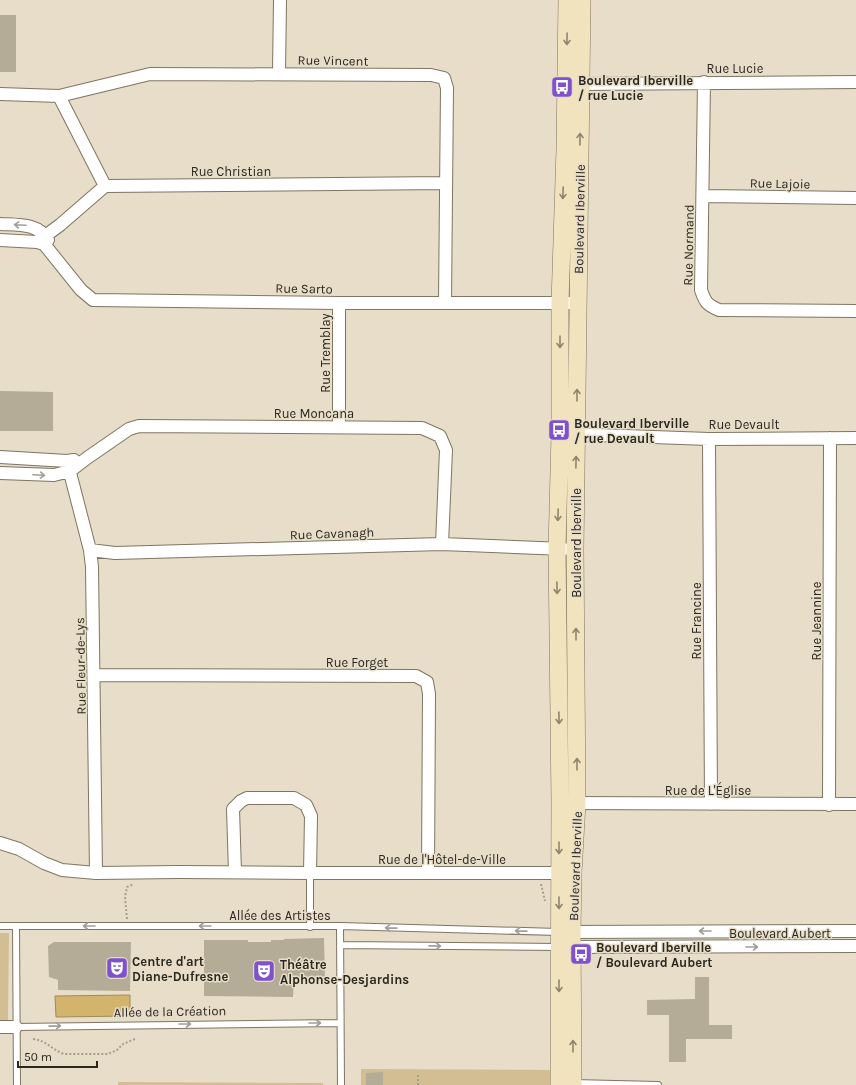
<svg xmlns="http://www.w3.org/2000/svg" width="856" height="1085" viewBox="0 0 856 1085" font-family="Karla,sans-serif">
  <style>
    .green { fill: #d2be92 }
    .water { fill: #d3b46c; stroke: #a08a55 }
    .building { fill: #b4ac97 }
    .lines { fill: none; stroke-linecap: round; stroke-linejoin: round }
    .lane-casing { stroke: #7e7563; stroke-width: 8 }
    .street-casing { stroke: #7e7563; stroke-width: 14 }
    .secondary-casing { stroke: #7e7563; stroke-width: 18 }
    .path { stroke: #a69f8e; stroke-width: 2; stroke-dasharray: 2 2; stroke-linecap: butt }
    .lane { stroke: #fff; stroke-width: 6 }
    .street { stroke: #fff; stroke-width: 12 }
    .secondary { stroke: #f1e3be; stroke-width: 17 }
    .oneway { stroke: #8e856e }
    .oneway2 { stroke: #9f9e9a }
    .labels { text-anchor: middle; stroke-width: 3; stroke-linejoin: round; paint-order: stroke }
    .street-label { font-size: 13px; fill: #2a271f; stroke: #e7ddc8 }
    .poi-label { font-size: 13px; font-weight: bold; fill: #2a271f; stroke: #e7ddc8; text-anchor: start }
  </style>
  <rect width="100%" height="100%" fill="#e7ddc8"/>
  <!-- green -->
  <path class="green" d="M0,933H9L8,1020H0Z
    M361,1069L559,1070V1085H361Z
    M118,1082L323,1083V1085H118Z"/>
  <!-- water -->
  <path class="water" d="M130,995V1016L56,1017L55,996Z"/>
  <!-- building -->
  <path class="building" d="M0,15H16V72H0Z
    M0,391L53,392V431H0Z
    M324,938L325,980H294L293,997L204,996V940H248V942H271V940H284V939Z
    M54,942H131L130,991L58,990V980L49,977L48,946Z
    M695,977H709V1025H732V1039H686V1062H669V1015H647V1000L695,999Z
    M383,1072V1085H366V1073Z"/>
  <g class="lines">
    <!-- lane casing -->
    <g class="lane-casing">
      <path id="lane" d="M0,926H340L558,932
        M16,926L17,1085
        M340,926L341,1085
        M310,927V873
        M340,945L558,947
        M16,1027L340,1023
        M573,1083L658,1085"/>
    </g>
    <!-- street casing -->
    <g class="street-casing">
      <path id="street" d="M279,73L280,0
        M704,82L701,290C705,302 707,305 719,310L856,311
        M573,84L856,82
        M0,94L59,96L150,74L431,75L444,78L447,88L445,302
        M59,96L105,186
        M703,196L856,198
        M0,224C18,225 38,223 48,240
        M0,240L37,242L44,244L81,290L93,300L339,303H577
        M37,242L60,225L105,186L446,183
        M339,427V303
        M569,434L709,439L856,438
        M709,439L711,804
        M0,457L67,461L74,460
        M67,461L90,550L92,567L96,873
        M0,473L54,475L70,471L87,458L129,429L139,426L422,428L440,436L446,450L442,544
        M90,550L115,553L442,544L564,549
        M94,675L416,676L427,682L429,694L428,873
        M569,803L856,804
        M829,805L830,438
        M0,843L19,849L44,863L62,870L96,873L178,872L310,873H567
        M235,872L233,809L241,801L247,798H294L306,805L311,816L310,873
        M565,932L856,931
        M565,947L856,946
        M0,1027H16"/>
    </g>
    <!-- secondary casing -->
    <g class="secondary-casing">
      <path id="secondary" d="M559,1085L560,802L557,549L560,434V303L565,149L567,0
        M573,1085L572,932L573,873L577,803L575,550L582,0"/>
    </g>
    <!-- path -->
    <path class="path" d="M541,884L545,901
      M127,919L125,897L127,887L134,884
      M33,1039C46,1040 52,1050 64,1054H108L117,1050L123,1044L135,1039
      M418,1085V1074"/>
    <!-- lane -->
    <use href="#lane" class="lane"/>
    <!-- street -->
    <use href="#street" class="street"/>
    <!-- secondary -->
    <use href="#secondary" class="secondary"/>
  </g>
  <!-- one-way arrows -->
  <defs><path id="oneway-shaft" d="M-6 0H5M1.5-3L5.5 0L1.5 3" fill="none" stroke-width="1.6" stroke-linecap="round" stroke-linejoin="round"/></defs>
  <g class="oneway">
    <use href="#oneway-shaft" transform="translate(567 39) rotate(91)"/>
    <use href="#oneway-shaft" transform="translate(580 139) rotate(-89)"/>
    <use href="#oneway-shaft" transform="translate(563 193) rotate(92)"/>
    <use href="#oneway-shaft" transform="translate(560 342) rotate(90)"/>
    <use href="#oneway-shaft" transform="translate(577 395) rotate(-90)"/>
    <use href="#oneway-shaft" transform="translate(576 462) rotate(-89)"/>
    <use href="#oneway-shaft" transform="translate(558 515) rotate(92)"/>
    <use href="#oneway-shaft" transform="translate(557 588) rotate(89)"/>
    <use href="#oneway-shaft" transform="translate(576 634) rotate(-90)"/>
    <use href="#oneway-shaft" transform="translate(559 718) rotate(89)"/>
    <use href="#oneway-shaft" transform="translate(577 764) rotate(-90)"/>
    <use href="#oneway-shaft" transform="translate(559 848) rotate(90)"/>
    <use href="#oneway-shaft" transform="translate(559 903) rotate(90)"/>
    <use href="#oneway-shaft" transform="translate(559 986) rotate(90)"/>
    <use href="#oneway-shaft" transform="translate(573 1046) rotate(-90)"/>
  </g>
  <g class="oneway2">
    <use href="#oneway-shaft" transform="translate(20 225) rotate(-177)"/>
    <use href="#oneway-shaft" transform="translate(39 475) rotate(3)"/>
    <use href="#oneway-shaft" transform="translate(89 926) rotate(180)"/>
    <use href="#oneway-shaft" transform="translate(205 926) rotate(-180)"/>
    <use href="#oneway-shaft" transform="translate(391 928) rotate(-179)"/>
    <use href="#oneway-shaft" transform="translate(521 931) rotate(-179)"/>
    <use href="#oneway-shaft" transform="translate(705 931) rotate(180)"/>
    <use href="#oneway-shaft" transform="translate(435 946) rotate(1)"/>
    <use href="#oneway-shaft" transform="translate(752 947)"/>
    <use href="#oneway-shaft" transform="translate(315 1023)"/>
    <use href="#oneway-shaft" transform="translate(185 1024)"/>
    <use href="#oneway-shaft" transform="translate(55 1026) rotate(-1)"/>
  </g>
  <!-- icons -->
  <defs>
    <g id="bus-square" transform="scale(1.15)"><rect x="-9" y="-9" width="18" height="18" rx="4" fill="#7f52cb" stroke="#e7ddc8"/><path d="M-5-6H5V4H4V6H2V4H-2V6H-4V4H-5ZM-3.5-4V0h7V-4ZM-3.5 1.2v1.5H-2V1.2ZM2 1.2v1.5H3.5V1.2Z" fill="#fff"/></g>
    <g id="theatre-square" transform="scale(1.15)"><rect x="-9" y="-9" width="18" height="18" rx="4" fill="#7f52cb" stroke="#e7ddc8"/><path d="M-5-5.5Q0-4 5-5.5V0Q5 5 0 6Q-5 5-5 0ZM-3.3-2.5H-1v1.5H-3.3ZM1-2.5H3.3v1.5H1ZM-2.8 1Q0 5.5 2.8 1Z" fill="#fff"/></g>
  </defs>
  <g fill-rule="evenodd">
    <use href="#bus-square" x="562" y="87"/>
    <use href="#bus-square" x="559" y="430"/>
    <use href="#bus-square" x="581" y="954"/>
    <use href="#theatre-square" x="117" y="968"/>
    <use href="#theatre-square" x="264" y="971"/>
  </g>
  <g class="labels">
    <!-- street labels -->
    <g class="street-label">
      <text transform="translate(333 60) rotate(1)" y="5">Rue Vincent</text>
      <text x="735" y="73">Rue Lucie</text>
      <text x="231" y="176">Rue Christian</text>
      <text transform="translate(780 183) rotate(1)" y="5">Rue Lajoie</text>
      <text transform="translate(579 219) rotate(-89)" y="5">Boulevard Iberville</text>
      <text transform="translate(688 245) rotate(-89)" y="5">Rue Normand</text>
      <text transform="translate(304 288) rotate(1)" y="5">Rue Sarto</text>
      <text transform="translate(325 353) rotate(-90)" y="5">Rue Tremblay</text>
      <text x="314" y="418">Rue Moncana</text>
      <text x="744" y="429">Rue Devault</text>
      <text transform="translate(332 533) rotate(-2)" y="5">Rue Cavanagh</text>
      <text transform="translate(576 543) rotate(-90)" y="5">Boulevard Iberville</text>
      <text transform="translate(696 621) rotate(-90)" y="5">Rue Francine</text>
      <text transform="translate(816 621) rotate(-90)" y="5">Rue Jeannine</text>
      <text x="357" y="667">Rue Forget</text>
      <text transform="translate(80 666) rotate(-91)" y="5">Rue Fleur-de-Lys</text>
      <text x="708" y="795">Rue de L'Église</text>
      <text x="442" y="864">Rue de l'Hôtel-de-Ville</text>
      <text transform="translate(575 866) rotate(-88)" y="5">Boulevard Iberville</text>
      <text x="280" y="920">Allée des Artistes</text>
      <text x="780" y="938">Boulevard Aubert</text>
      <text transform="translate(170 1011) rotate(-1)" y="5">Allée de la Création</text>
    </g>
    <!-- poi labels -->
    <g class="poi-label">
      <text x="578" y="85">Boulevard Iberville<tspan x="578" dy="15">/ rue Lucie</tspan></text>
      <text x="574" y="428">Boulevard Iberville<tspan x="574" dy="15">/ rue Devault</tspan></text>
      <text x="596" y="952">Boulevard Iberville<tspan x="596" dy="15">/ Boulevard Aubert</tspan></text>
      <text x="132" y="966">Centre d'art<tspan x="132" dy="15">Diane-Dufresne</tspan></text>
      <text x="280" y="969">Théâtre<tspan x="280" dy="15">Alphonse-Desjardins</tspan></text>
    </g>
  </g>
  <!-- scale -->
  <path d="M18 1061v6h79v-6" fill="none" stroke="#2a271f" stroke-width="2"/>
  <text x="24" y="1061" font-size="12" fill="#2a271f" stroke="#e7ddc8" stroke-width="3" paint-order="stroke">50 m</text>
</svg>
